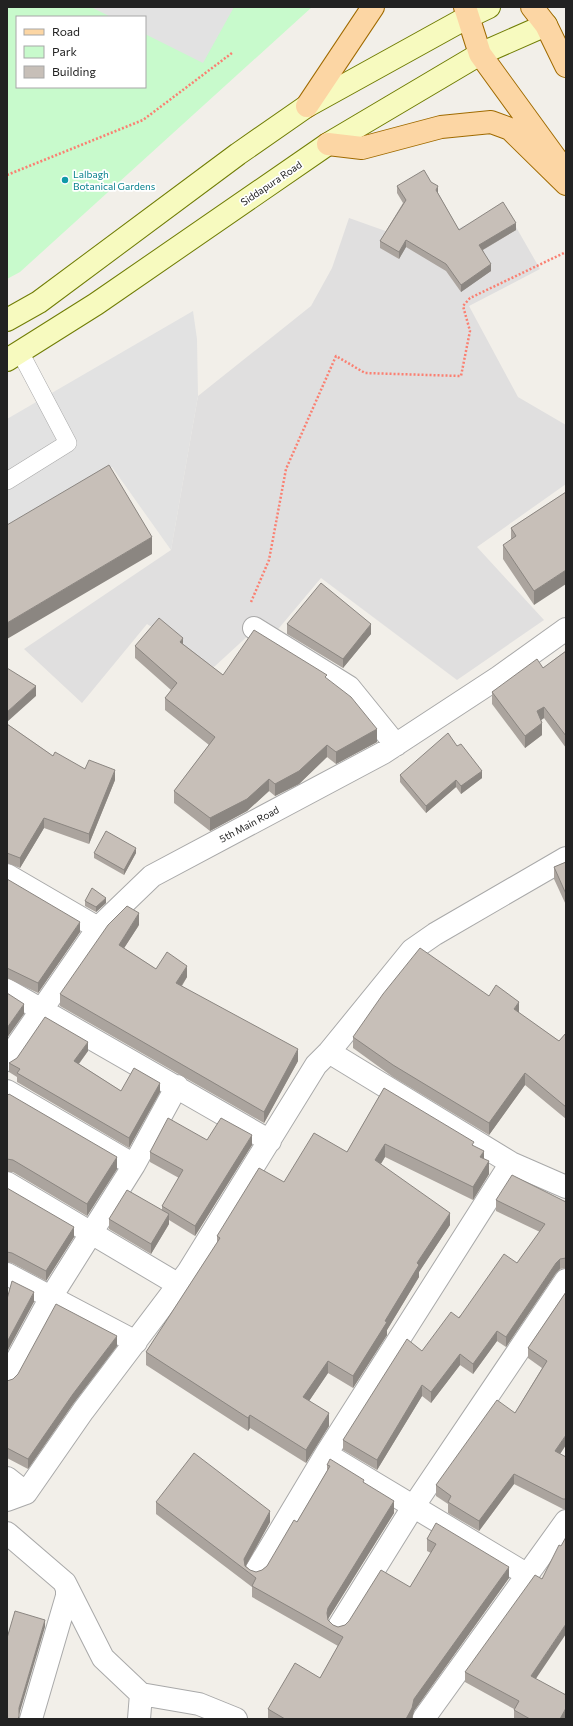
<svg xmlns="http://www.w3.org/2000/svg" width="573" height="1726" viewBox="0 0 573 1726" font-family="Commissioner,sans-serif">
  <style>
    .residential { fill: #e0dfdf }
    .park { fill: #c8facc; fill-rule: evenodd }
    .parking { fill: #e2e2e2 }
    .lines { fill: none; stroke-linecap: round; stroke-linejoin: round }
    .lane-casing { stroke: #a9a9a9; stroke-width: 18 }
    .street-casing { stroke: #a9a9a9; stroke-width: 24 }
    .secondary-casing { stroke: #707d05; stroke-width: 24 }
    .primary-casing { stroke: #a06b00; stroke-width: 24 }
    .path { stroke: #fa8072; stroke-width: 2.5; stroke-dasharray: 2 2; stroke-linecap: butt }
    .lane { stroke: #fff; stroke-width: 17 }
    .street { stroke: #fff; stroke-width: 22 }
    .secondary { stroke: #f7fabf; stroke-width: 22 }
    .primary { stroke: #fcd6a4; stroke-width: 22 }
    .wall { fill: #aba49e }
    .shaded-wall { fill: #8b8681 }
    .building { fill: #c7bfb8; stroke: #8b8681 }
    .culture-dot { fill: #0f9aa8; stroke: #fff; stroke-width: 1.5 }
    .labels { text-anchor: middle; stroke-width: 3.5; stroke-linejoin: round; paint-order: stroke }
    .culture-label { font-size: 10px; fill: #0d838f; stroke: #fff; text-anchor: start }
    .street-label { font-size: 10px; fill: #222; stroke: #fff }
  </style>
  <rect width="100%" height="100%" fill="#f2efe9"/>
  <!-- residential -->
  <path class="residential" d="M504,206L540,269L469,306L518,397L566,425V484L477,547L544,620L457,680L321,578L269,640L251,633L214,667L147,624L82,703L24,649L171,550L198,396L311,306L332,268L349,218L425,245Z"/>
  <!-- park -->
  <path class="park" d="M7,7H312L20,272L7,279ZM17,17H145V87H17Z"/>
  <!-- parking -->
  <path class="parking" d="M91,7H234L203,63L145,34V17H111Z
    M193,311L197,339L198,396L171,550L112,467L7,525V419Z"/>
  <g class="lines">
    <!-- lane casing -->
    <g class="lane-casing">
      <path id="lane" d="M7,481L68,443L20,352"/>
    </g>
    <!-- street casing -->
    <g class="street-casing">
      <path id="street" d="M254,628L349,687L396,745
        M7,875L98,928L152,876L383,753L499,677L566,629
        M7,990L270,1141
        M329,1052L511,1163L566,1187
        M7,1060L98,928
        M7,1091L134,1165
        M7,1183L179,1285
        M7,1274L136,1342
        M7,1378L51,1297L134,1165L177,1086
        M326,1454L526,1574
        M7,1478L26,1493
        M7,1500L26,1493L83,1411L188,1272L316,1065L329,1052L412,950L435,934L566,858
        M7,1533L64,1582L67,1589V1596L31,1719
        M256,1571L326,1454L511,1163
        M65,1583L103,1658L141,1694L139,1719
        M339,1626L413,1507L566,1280
        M141,1694L199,1704L236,1719
        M424,1718L566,1521"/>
    </g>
    <!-- secondary casing -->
    <g class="secondary-casing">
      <path id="secondary" d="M7,320L39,302L238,154L307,106L468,17L489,7
        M7,360L96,304L328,144L480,54L546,25"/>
    </g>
    <!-- primary casing -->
    <g class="primary-casing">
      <path id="primary" d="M465,7L480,54L557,160
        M532,7L546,25L566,66
        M307,106L373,7
        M328,144L362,148L441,127L491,122L510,129L566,184"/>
    </g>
    <!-- path -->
    <path class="path" d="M7,175L143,120L232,53
      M251,602L269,560L286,469L336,356L365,373L461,376L470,331L463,306L470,298L566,252"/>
    <!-- lane -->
    <use href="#lane" class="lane"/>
    <!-- street -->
    <use href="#street" class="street"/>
    <!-- secondary -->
    <use href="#secondary" class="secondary"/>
    <!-- primary -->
    <use href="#primary" class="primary"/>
  </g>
  <!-- wall -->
  <path class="wall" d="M397,186L438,193L459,230H516L483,250L491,271L461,292L446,271L406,247L399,259L380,248V241L403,203L397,193Z
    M566,492L534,605L503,559V545L511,540V528Z
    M287,624L371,634L343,668L287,634Z
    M183,644L223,675L327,679L377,742L336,764L327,757L299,784L275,796L269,791L247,811L210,831L174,803V791L209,745L165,710V698L171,690L135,658V646Z
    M566,651V748L544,718L541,720L542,735L525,748L492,704V692L543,668Z
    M7,724L53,756L85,769L115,780L89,844L44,828L20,868L7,863Z
    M457,746L482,778L461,794L456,787L426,813L400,782V775Z
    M94,853H136L124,875L94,858Z
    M566,862V905L554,879V867Z
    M7,879L80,932L38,993L7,978Z
    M85,901L106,903L96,912L85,906Z
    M139,925L124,948L156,969L187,977L182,986L298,1061L264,1123L60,1006V994Z
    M489,996L519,1013L559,1041L566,1033V1119L525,1085L489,1135L393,1077L353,1048V1037Z
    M88,1051L79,1064L121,1091L160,1092L129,1148L17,1082V1077L9,1072V1063Z
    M384,1088L474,1146L484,1158L489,1174L473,1200L385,1157L381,1164L450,1225L419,1272V1277L387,1330V1335L353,1388L328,1373L309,1401L329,1426L306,1463L250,1428L248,1431L146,1365V1352L217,1243V1236L284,1182L347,1152Z
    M7,1096L117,1169L87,1216L13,1172H7Z
    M207,1140L252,1145L195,1236L169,1220V1224L151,1254L109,1229V1219L162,1210V1206L179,1178L150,1162V1152Z
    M7,1188L74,1237L46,1281L12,1263L7,1262Z
    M496,1200L566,1202V1268L560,1269L556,1273L506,1347L497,1341L473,1374L460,1365L431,1403L422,1396L377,1470L343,1450V1440L422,1351L517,1263L540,1232L496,1211Z
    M566,1292L560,1454L566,1457V1510L563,1509L514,1484L479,1531L448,1513V1504L436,1496V1485L515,1413L542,1368L528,1358V1348Z
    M117,1346L73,1404L28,1469L7,1458V1381Z
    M327,1465L364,1483L394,1513L328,1619V1620L333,1625L338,1627L345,1625L410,1587L431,1553L427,1551V1539L509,1578L414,1711L412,1719H268V1709L320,1678L338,1646L252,1597V1587L156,1514V1502L270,1522L246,1566L250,1570L256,1572L262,1570L267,1566L297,1522L327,1471Z
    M561,1546L536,1679L566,1719H514V1709L465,1682V1672L542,1579Z"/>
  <!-- shaded-wall -->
  <path class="shaded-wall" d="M438,186V193L436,197V190Z
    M516,223V230L479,252V245Z
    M406,240V247L399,259V252Z
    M491,264V271L461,292V285Z
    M152,537V554L7,639V623Z
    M566,570V584L534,605V591Z
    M371,624V634L343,668V659Z
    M183,638V651L180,642Z
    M36,686V696L7,722V712Z
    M544,707V718L537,723V711Z
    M542,723V735L525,748V736Z
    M377,729V742L336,764V752Z
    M327,745V757L299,784L275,796V784Z
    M115,770V780L89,844V834Z
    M482,771V778L461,794V786Z
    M269,779V791L247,811L210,831V818Z
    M456,780V787L426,813V806Z
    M44,818V828L20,868V858Z
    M136,848V853L124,875V870Z
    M106,898V903L96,912V907Z
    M139,913V925L119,956V945Z
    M80,922V932L38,993V983Z
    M187,966V977L176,994V983Z
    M519,1002V1013L514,1009Z
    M24,1004V1014L7,1038V1028Z
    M88,1042V1051L74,1070V1061Z
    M298,1049V1061L264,1123V1112Z
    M525,1073V1085L489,1135V1123Z
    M160,1083V1092L129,1148V1138Z
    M252,1135V1145L195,1236V1226Z
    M385,1144V1157L375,1173V1160Z
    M484,1151V1164L480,1157Z
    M117,1157V1169L87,1216V1204Z
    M489,1161V1174L473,1200V1187Z
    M450,1213V1225L419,1272V1277L387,1330V1335L353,1388V1376L385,1321L417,1263Z
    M169,1214V1224L151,1254V1244Z
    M74,1227V1237L46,1281V1271Z
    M560,1259V1269L556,1273L506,1347V1337L556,1263Z
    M34,1292V1302L7,1352V1342Z
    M497,1331V1341L473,1374V1364Z
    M117,1336V1346L73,1404L28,1469V1459L73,1394Z
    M460,1354V1365L431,1403V1392Z
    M328,1361V1373L303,1410V1397Z
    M422,1385V1396L377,1470V1460Z
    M329,1413V1426L306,1463V1450Z
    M250,1415V1428L248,1431V1418Z
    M566,1435V1445L555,1462V1451Z
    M514,1474V1484L479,1531V1521Z
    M394,1501V1513L328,1619L327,1625V1613L328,1608Z
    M270,1511V1522L244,1569V1559Z
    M509,1567V1578L414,1711L412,1719H406L414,1699Z
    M45,1620V1627L19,1715V1708Z
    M566,1624V1634L531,1686V1676Z
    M566,1708V1719H560Z"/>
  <!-- building -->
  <path class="building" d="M424,170L431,182L438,186L436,190L459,230L503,202L516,223L479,245L491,264L461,285L446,264L406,240L399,252L380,241L406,200L397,186Z
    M109,465L152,537L7,623V525Z
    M566,492V570L534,591L503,545L516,536L511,528Z
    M321,583L371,624L343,659L287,624Z
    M159,618L183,638L180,642L223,675L254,630L327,675L325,677L351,697L377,729L336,752L327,745L299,771L275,784L269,779L247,799L210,818L174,791L215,737L165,698L177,683L135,646Z
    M566,651V736L544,707L537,711L542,723L525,736L492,692L537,659L543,668Z
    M7,668L36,686L7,712Z
    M7,724L53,756L55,752L85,769L89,760L115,770L89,834L44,818L20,858L7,853Z
    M448,733L457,746L461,744L482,771L461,786L456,780L426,806L400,775Z
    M106,831L136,848L124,870L94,853Z
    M566,862V894L554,867Z
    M7,879L80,922L38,983L7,968Z
    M92,888L106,898L96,907L85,901Z
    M127,906L139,913L119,945L156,969L167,952L187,966L176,983L298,1049L264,1112L60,994L108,925Z
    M420,948L489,996L496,985L519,1002L514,1009L559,1041L566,1033V1107L525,1073L489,1123L393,1065L353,1037L383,994Z
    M7,993L24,1004L7,1028Z
    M45,1017L88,1042L74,1061L121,1091L134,1068L160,1083L129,1138L17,1073L20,1069L9,1063L17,1058Z
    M384,1088L474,1142L472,1145L484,1151L480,1157L489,1161L473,1187L385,1144L375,1160L450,1213L417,1263L419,1265L385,1321L387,1322L353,1376L328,1361L303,1397L329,1413L306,1450L250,1415L248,1418L146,1352L220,1238L217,1236L259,1168L284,1182L314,1133L347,1152Z
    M9,1094L117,1157L87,1204L13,1160L7,1159V1096Z
    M168,1118L207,1140L221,1118L252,1135L195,1226L162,1206L183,1170L150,1152Z
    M512,1175L566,1202V1258L560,1259L556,1263L506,1337L497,1331L473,1364L460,1354L431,1392L422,1385L377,1460L343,1440L407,1339L422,1351L451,1312L459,1318L504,1254L517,1263L545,1224L496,1200Z
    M7,1188L74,1227L46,1271L12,1253L7,1252Z
    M127,1190L169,1214L151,1244L109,1219Z
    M12,1281L34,1292L7,1342V1299Z
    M566,1292V1435L555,1451L566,1457V1499H563L514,1474L479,1521L448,1502L451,1496L436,1485L497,1400L515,1413L547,1361L528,1348Z
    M56,1304L117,1336L73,1394L28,1459L7,1448V1381L13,1379L18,1374Z
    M194,1453L270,1511L244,1559L245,1566L250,1570L256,1572L262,1570L267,1566L294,1520L297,1522L330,1466L327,1465L330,1459L364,1480L363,1482L394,1501L328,1608L327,1613L328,1620L333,1625L338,1627L345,1625L349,1621L381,1570L410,1587L436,1544L427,1539L436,1523L509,1567L414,1699L412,1708L406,1719H285L268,1709L295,1663L320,1678L343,1637L252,1586L256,1578L156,1502Z
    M566,1537V1624L531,1676L566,1695V1708L560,1719H530L514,1710L519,1701L465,1672L535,1575L542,1579L559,1545L561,1546Z
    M15,1611L45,1620L19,1708V1716L18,1719H7V1638Z"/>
  <!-- markers -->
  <circle class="culture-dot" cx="65" cy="180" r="4"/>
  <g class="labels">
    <!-- culture labels -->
    <g class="culture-label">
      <text x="73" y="178">Lalbagh<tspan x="73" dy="12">Botanical Gardens</tspan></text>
    </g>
    <!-- street labels -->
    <g class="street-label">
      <text transform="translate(271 183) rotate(-34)" y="4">Siddapura Road</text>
      <text transform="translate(249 824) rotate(-28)" y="4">5th Main Road</text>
    </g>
  </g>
  <!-- border -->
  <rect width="573" height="1726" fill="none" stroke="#222222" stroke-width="16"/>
  <!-- legend -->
  <rect x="16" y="16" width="130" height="72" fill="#ffffff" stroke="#a7a7a7"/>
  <rect x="24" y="29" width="20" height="6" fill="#fcd6a4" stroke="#a7a7a7"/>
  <text x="52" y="36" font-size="12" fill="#222222">Road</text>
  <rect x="24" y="46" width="20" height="12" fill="#c8facc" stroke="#a7a7a7"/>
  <text x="52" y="56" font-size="12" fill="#222222">Park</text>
  <rect x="24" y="66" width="20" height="12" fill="#c7bfb8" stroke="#a7a7a7"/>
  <text x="52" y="76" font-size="12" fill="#222222">Building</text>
</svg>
